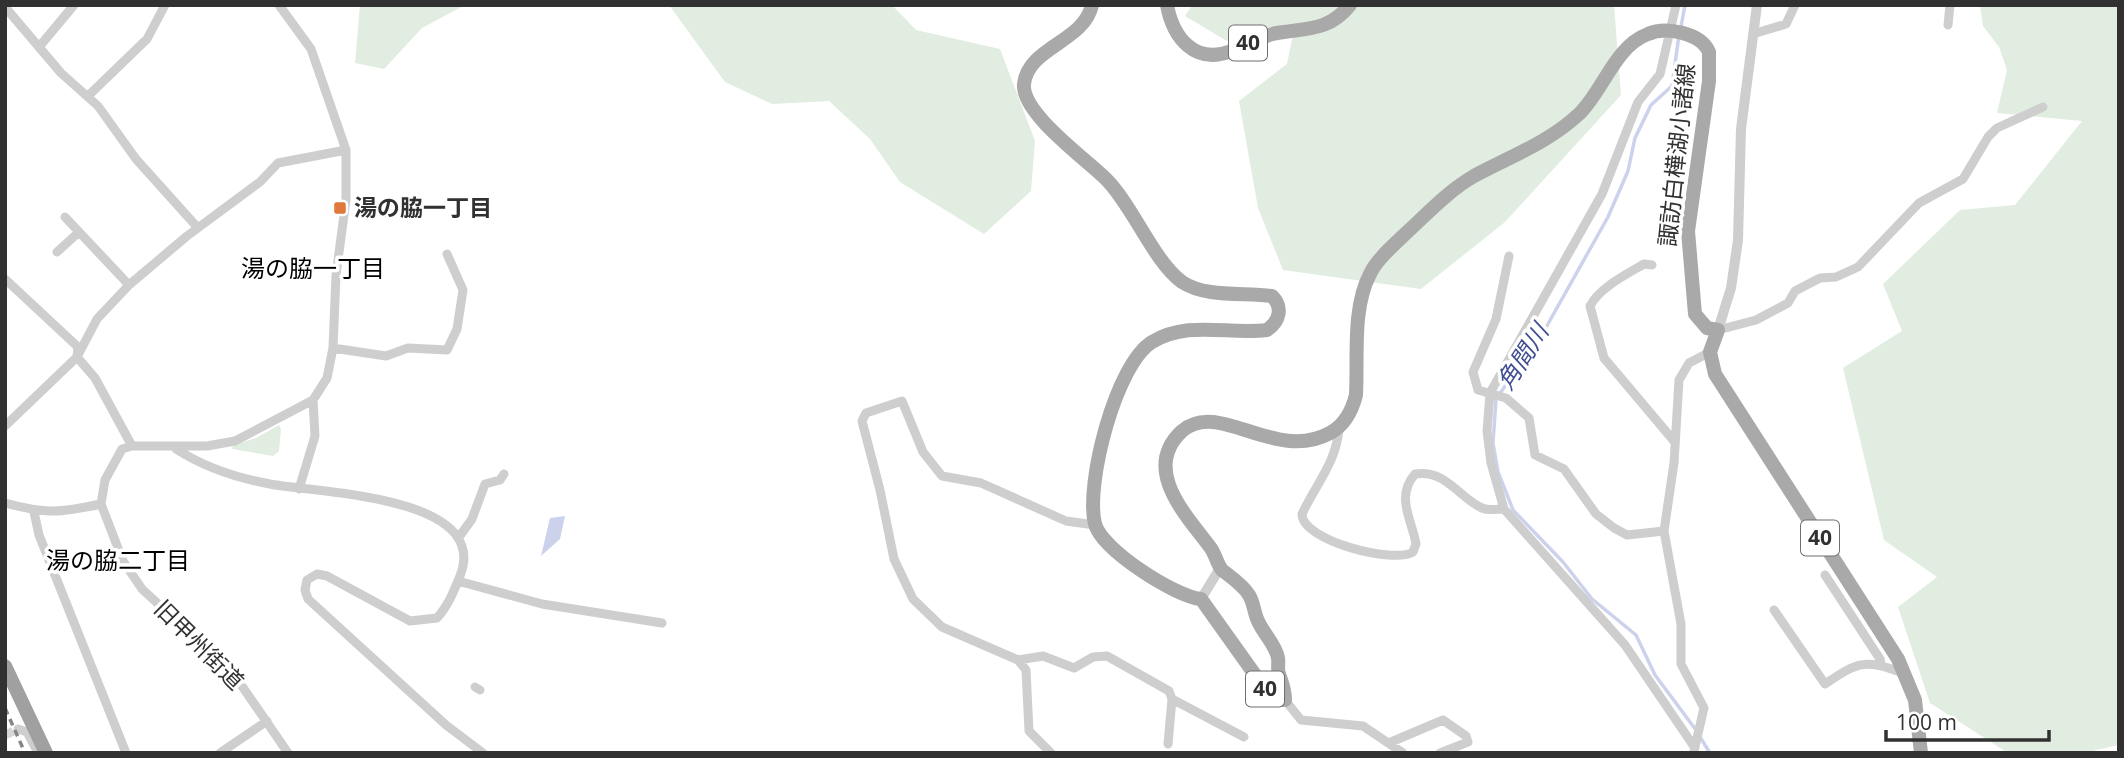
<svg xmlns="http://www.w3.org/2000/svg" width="2124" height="758" viewBox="0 0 2124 758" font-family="'Open Sans','Noto Sans JP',sans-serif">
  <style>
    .green { fill: #e1ede0 }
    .water { fill: #cdd2ec }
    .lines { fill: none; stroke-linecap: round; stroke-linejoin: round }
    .stream { stroke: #cdd2ec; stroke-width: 3.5 }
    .minor-tunnel { stroke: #d6d6d6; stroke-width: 9; stroke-dasharray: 9 4.5; stroke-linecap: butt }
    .minor { stroke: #cecece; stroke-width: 9 }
    .tertiary { stroke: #cecece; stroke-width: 10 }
    .primary { stroke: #a9a9a9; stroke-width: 14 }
    .trunk { stroke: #a0a0a0; stroke-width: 14 }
    .rail { stroke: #868686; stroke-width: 3.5; stroke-dasharray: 7 5; stroke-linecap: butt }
    .poi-dot { fill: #e0773b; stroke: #fff; stroke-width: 2.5 }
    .labels { text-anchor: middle; stroke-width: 7; stroke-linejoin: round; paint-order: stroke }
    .shield { fill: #fff; stroke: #6f6f6f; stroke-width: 2 }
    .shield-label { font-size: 21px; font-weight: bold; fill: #313131 }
    .street-label { font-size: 23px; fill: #313131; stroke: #fff }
    .poi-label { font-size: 23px; font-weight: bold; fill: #313131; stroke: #fff; text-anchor: start }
    .neighbourhood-label { font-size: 24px; fill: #000; stroke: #fff }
    .water-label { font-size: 24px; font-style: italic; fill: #404e91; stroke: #fff }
  </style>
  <rect width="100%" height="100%" fill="#fff"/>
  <!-- green -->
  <path class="green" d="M360,5H465L422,28L384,69L355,63Z
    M669,5H892L916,30L1000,49L1035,141L1031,191L984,234L900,182L870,139L829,101L772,104L725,82Z
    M1192,5H1614L1621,95L1505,222L1421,289L1283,270L1258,208L1239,101L1287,64L1295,25L1227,41L1185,16Z
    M1980,5H2119L2118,745L2084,753H2008L1930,703L1898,607L1937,577L1884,540L1843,368L1902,331L1883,284L1960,210L2015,205L2082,121L1997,113L2007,70L1999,47L1983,26Z
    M279,425L281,429L279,451L273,456L232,449L233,445L256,438Z"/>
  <!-- water -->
  <path class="water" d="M565,516L560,539L541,556L550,518Z"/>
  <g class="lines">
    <!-- stream -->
    <path class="stream" d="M1681,27L1685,5
      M1679,35L1672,86L1651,105L1635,138L1628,171L1608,217L1544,331L1496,399L1493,443L1498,472L1513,510L1563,562L1592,599L1636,635L1655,675L1696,730
      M1700,737L1710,753"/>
    <!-- minor-tunnel -->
    <path class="minor-tunnel" d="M5,735L18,729"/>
    <!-- minor -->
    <path class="minor" d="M279,5L311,49L346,150V200L336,275L333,348L327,378L313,400L235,441L207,446H132L122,449L105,480L101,504L123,561L142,589L233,673L288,753
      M1676,5L1660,74L1638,102L1602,194L1490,393L1487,431L1491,463L1504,509L1625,645L1695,748
      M5,7L61,73L98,106L136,159L198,228
      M1948,25L1950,5
      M1753,34L1786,24L1795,5
      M39,47L74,5
      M88,96L147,39L165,5
      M65,217L129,285
      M57,252L79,232
      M1509,256L1496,319L1473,372L1478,390L1506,398L1529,418L1535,455L1564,469L1596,514L1614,528L1627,535L1664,531
      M1652,265L1644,264C1627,274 1599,288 1590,306L1604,358L1674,441
      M5,279L78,347L77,357L95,378L132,446
      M1718,330L1756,320L1788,303L1795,291L1820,278L1836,277L1858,267L1919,203L1963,179L1988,137L1997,128L2043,107
      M333,348L386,356L408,348L447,350L457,329L463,290L447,254
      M5,426L77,357L97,319L129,285L187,236L260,182L278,163L346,150
      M1339,429C1336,463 1316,484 1302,514C1302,541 1394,564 1413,552L1416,544C1412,520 1395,497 1415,474C1446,469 1459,498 1482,508C1489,511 1497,509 1504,509
      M176,449C204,467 237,478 270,484C316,493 492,495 460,576C454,591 448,606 437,618L410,621L327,576L317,574L307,580L305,590L308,599L446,725L483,753
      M299,489L315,436L313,400
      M5,503C47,514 59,513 101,504
      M34,512L39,535L126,753
      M459,537L472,519L485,484L500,480L504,474
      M1825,575L1880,659L1881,665
      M458,581L542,604L662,623
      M1774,610L1825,684C1859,661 1865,659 1903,673
      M1018,660L1043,656L1074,668L1093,657L1107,656L1169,691L1172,699L1244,737
      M475,687L480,690
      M1285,700L1301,720L1363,726L1403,753
      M18,729L27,732L38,753
      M1391,742L1443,720L1466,736L1468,742L1440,753
      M1168,744L1172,699
      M1694,751L1704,708L1681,664V624L1664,531L1674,463L1679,380L1689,363L1710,352
      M220,753L267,721
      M1051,753L1029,731L1026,670L1018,660L942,627L913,599L894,559L880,490L862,421L866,413L902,401L923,452L942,476L981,483L1066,521L1095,525"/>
    <!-- tertiary -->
    <path class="tertiary" d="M1718,330L1731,288L1738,240L1741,129L1757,5
      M1201,599L1220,568"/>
    <!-- primary -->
    <path class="primary" d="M1092,5C1084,42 1028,47 1024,84C1021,113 1086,159 1106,179C1133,206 1154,262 1182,282C1206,298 1245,292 1272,296C1283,307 1280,321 1267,330C1227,335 1189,320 1152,342C1116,364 1085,484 1095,524C1102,550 1176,597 1201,599L1268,693L1279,700H1285C1285,689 1282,683 1279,674C1277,668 1279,664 1278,658C1276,645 1263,633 1258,621C1254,613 1254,603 1249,595C1243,585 1231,577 1222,570C1217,564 1215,553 1210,547C1186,515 1141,469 1182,431C1219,399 1275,463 1330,433C1345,425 1352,411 1356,395C1358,357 1352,308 1370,274C1377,259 1393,246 1405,234C1427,214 1448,191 1474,176C1511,156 1548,143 1579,114C1603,91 1615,46 1648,34C1666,26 1701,33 1709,52V81L1688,231L1695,314L1707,328L1718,330L1710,352L1715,374L1898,659L1915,700L1921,753
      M1167,5C1173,38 1195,65 1231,51C1246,45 1260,36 1277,33C1307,28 1329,31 1350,5"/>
    <!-- trunk -->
    <path class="trunk" d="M5,666L46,753"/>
    <!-- rail -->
    <path class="rail" d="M5,708L25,753"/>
  </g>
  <!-- markers -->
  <rect class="poi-dot" x="333" y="201" width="14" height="14" rx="3.5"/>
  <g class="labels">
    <!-- shield labels -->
    <g class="shield">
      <rect x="1229" y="25.5" width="38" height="35" rx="5"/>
      <rect x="1801" y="520.5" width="38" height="35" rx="5"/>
      <rect x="1246" y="671.5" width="38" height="35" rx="5"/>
    </g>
    <g class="shield-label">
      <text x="1248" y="50">40</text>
      <text x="1820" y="545">40</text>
      <text x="1265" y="696">40</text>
    </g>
    <!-- street labels -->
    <g class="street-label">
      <text transform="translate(1677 155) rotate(-84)" y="8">諏訪白樺湖小諸線</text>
      <text transform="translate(199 645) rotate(45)" y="8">旧甲州街道</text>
    </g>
    <!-- poi labels -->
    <g class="poi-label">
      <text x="354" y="216">湯の脇一丁目</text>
    </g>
    <!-- neighbourhood labels -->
    <g class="neighbourhood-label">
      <text x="313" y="277">湯の脇一丁目</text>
      <text x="118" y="569">湯の脇二丁目</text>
    </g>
    <!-- water labels -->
    <g class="water-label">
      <text transform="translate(1523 357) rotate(-57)" y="8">角間川</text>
    </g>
  </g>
  <!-- border -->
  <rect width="2124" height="758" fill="none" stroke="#313131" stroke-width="14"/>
  <!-- scale -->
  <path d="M1886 730v10h163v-10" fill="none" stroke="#313131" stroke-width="3.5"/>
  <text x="1896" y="730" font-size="21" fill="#313131" stroke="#ffffff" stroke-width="5" paint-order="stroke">100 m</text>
</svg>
